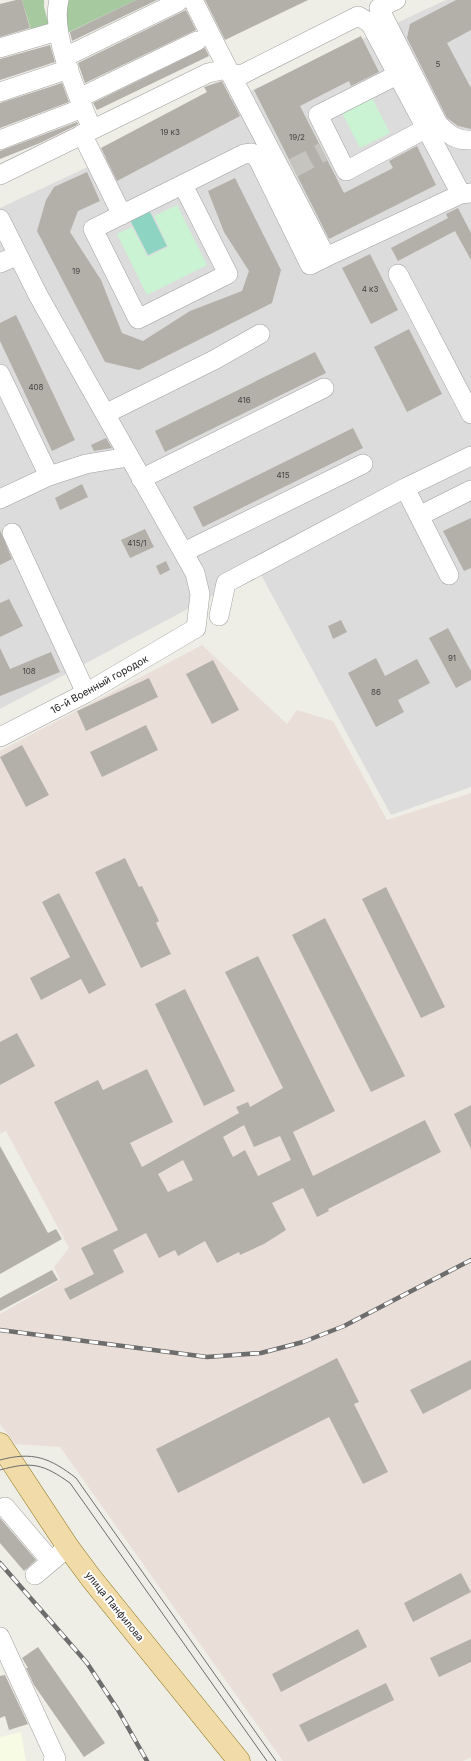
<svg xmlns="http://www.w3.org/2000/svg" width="471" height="1761" viewBox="0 0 471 1761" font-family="Inter,sans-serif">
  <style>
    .residential { fill: #dddcdc }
    .education { fill: #f8fbe3 }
    .military { fill: #eadfd8 }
    .forest { fill: #a6c9a0 }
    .park { fill: #c9f3d3 }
    .pitch { fill: #8ed4c3 }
    .building { fill: #b3afa9; fill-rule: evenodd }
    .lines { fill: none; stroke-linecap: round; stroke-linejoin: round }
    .minor-tunnel { stroke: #c5c4be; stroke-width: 19; stroke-dasharray: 19 10; stroke-linecap: butt }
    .minor-casing { stroke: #a0a0a0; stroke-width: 20 }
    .major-casing { stroke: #887212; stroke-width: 23 }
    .minor { stroke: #fff; stroke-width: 19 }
    .major { stroke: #f1dca9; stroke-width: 22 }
    .tram { stroke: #6d6d6d; stroke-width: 1 }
    .rail-casing { stroke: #6d6d6d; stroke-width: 4.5 }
    .rail { stroke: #fff; stroke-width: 3; stroke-dasharray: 9; stroke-linecap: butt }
    .labels { text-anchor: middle; stroke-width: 4; stroke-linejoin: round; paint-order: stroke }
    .number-label { font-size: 8px; fill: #444342 }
    .street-label { font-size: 10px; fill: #1f1f1f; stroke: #fff }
  </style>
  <rect width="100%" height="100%" fill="#eeede6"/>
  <!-- residential -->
  <path class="residential" d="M446,0H471V787L391,815L259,571L0,709V208Z"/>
  <!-- education -->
  <path class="education" d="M21,1732L26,1761H0V1737Z"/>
  <!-- military -->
  <path class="military" d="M202,645L287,724L297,710L333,721L387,820L471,793V1757L463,1761H283L60,1447L15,1444L0,1424V1314L60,1280L54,1267L69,1248L6,1131L0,1134V751Z"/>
  <!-- forest -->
  <path class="forest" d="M22,0H44V7L50,29L32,33Z
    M63,0H136L63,35Z"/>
  <!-- park -->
  <path class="park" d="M372,98L390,133L360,148L342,113Z
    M177,205L207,265L147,295L117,234L132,227L148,257L168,247L154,216Z"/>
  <!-- pitch -->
  <path class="pitch" d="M148,208L167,246L148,255L129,218Z"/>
  <!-- building -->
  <path class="building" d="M16,0H22L30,28L0,37V4Z
    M136,0H157L72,41L70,32Z
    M205,0H308L225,40Z
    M456,0H471V30L447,43L471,88V129L458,126L447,118L407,38L410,24Z
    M186,10L196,30L85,83L78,63Z
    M361,36L379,72L351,86L349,81L300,106L344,193L393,168L389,161L417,146L436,185L329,239L254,90Z
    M50,45L55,62L0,80V59Z
    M205,48L209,56L97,110L93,103Z
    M222,81L240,116L117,181L101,148L207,92L204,87Z
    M62,83L69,102L0,128V103Z
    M77,122L78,124L75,126L40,143L0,159V151Z
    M87,172L100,201L78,211L70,232L101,280L122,333L143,341L190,311L242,291L249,271L224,232L208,191L235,178L281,270L272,303L139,370L105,362L37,231L46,200L54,187Z
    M458,208L471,233V260L455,231L398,261L391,248L448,218L446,214Z
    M370,254L398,310L371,324L342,268Z
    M16,315L75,440L52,451L0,341V323Z
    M409,329L442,394L407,412L374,347Z
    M315,352L326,373L165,452L155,431Z
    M353,428L363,448L203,527L193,507Z
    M106,438L112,448L94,451L91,445Z
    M82,484L88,497L60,510L55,498Z
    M471,518V568L464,571L443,531Z
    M145,529L154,547L130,558L121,540Z
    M0,530L12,559L0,565Z
    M166,561L170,570L160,575L156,566Z
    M9,599L23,626L0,637V603Z
    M341,620L347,632L333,639L328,626Z
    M448,628L471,671V680L456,688L429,638Z
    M0,648L10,669L51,652L60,672L0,696Z
    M376,658L385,676L417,659L430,683L398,700L404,712L376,727L348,673Z
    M213,660L239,710L212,724L186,674Z
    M149,678L158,697L86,731L77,711Z
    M146,725L158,750L102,777L90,752Z
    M22,745L49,795L26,807L0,757Z
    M125,858L139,887L142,886L159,921L156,923L171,954L141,968L95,872Z
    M386,887L445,1007L421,1018L362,899Z
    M59,893L106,985L89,994L81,979L41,1000L30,978L70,957L42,902Z
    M325,918L405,1076L371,1092L292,935Z
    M258,956L335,1111L293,1132L313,1176L425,1120L441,1152L328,1209L329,1211L317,1217L303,1188L272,1203L286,1230L264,1244L240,1255L239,1252L217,1263L205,1241L178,1256L175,1250L159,1258L146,1233L113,1250L124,1272L70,1300L64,1289L94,1274L81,1248L118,1230L54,1102L98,1080L103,1090L147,1069L173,1122L130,1143L142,1167L239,1113L236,1107L248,1102L250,1107L283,1088L225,972ZM244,1125L254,1147L280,1136L291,1160L258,1176L245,1150L233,1157L223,1137ZM183,1160L193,1180L168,1192L158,1174Z
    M185,989L235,1091L204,1106L155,1004Z
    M17,1033L35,1066L0,1085V1042Z
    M471,1105V1149L454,1114Z
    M0,1146L48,1233L56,1229L62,1239L0,1274Z
    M52,1270L58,1280L0,1311V1298Z
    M337,1358L359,1402L354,1404L388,1472L363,1484L329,1417L178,1493L156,1449Z
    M471,1360V1389L423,1414L410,1390Z
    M0,1518L36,1560L24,1571L0,1543Z
    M461,1573L471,1592L413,1622L404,1603Z
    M358,1629L367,1647L281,1692L272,1674Z
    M471,1639V1662L439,1677L430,1658Z
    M38,1647L105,1743L84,1757L34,1685L26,1668H28L22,1658Z
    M5,1675L28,1724L9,1730L5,1716L0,1718V1676Z
    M386,1683L394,1700L308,1742L299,1725Z"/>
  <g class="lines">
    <!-- minor-tunnel -->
    <path class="minor-tunnel" d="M293,168L323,152"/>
    <!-- minor casing -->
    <g class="minor-casing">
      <path id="minor" d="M59,0C50,34 78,96 92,129
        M396,0L379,8L438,124C448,134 456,141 471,140
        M0,48L58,31
        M65,57L178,2
        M397,75L318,115L346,171L425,129
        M0,92L69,69
        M79,98L197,41
        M82,134L122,215
        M0,140L83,108
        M0,175L208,73L227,69L233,74L241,75L358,16L370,23L461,194
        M183,185L228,274L138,319L93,229L244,154L252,153L258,159L310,265L326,257C282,171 236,87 193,0
        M0,219L38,295L195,573L200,594L196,628L86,693L0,737
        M326,257L461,194L471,193
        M0,263L18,255
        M398,274L471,414
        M0,374L49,476
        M105,414L214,360L260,334
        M141,479L324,388
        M405,488L449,575
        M0,499L49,476L86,464L128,457
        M419,516L471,490
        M12,533L86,693
        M184,552L363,464
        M219,616L226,583L405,488L471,456
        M5,1507L51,1561
        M35,1575L61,1553
        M0,1637L56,1759L53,1761"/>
    </g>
    <!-- major casing -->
    <g class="major-casing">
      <path id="major" d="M0,1444L68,1547L91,1578L239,1761"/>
    </g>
    <!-- minor -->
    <use href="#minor" class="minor"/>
    <!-- major -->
    <use href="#major" class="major"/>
    <!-- tram -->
    <path class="tram" d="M0,1460C33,1451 50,1458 76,1478L276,1761
      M0,1470C32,1461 43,1464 70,1483L267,1761"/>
    <!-- rail casing -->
    <g class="rail-casing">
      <path id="rail" d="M0,1330L207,1357L261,1353L303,1342L344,1326L471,1260
        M0,1563L87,1663L118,1710L147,1761"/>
    </g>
    <!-- rail -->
    <use href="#rail" class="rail"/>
  </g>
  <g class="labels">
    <!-- number labels -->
    <g class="number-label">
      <text x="438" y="67">5</text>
      <text x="170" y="135">19 к3</text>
      <text x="297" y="140">19/2</text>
      <text x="76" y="274">19</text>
      <text x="370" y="292">4 к3</text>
      <text x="36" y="390">408</text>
      <text x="244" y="403">416</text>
      <text x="283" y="478">415</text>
      <text x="137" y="546">415/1</text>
      <text x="452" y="661">91</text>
      <text x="29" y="674">108</text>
      <text x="376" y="695">86</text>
    </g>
    <!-- street labels -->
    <g class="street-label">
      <text transform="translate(99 684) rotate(-29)" y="4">16-й Военный городок</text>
      <text transform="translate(115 1606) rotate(51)" y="4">улица Панфилова</text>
    </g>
  </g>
</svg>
